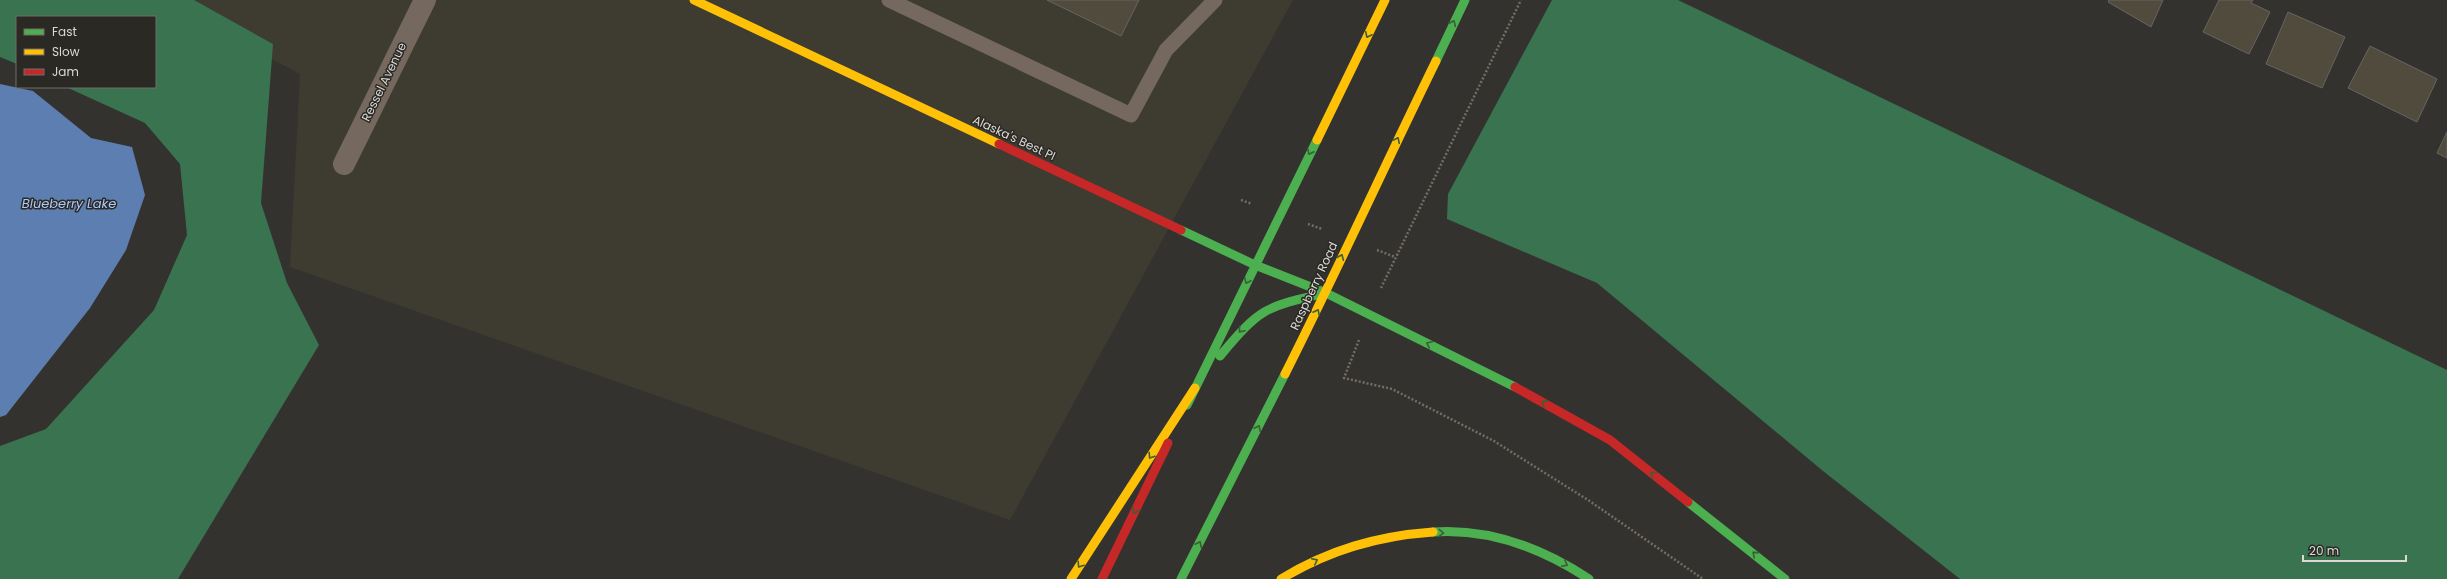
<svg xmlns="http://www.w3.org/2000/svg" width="2447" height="579" viewBox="0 0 2447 579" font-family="Poppins,sans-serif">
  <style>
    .built { fill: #3e3b31 }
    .forest { fill: #39734f }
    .water { fill: #5d7eb0 }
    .building { fill: #504b3c; stroke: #666563 }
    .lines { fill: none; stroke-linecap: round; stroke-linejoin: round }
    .path { stroke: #746d65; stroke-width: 2.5; stroke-dasharray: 2 2; stroke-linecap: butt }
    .lane { stroke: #75685e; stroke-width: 15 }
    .street { stroke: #75685e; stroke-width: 22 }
    .fast { stroke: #4caf50; stroke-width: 9 }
    .slow { stroke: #ffc107; stroke-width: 9 }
    .jam { stroke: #c62828; stroke-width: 9 }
    .oneway { stroke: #385f36 }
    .labels { text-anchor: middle; stroke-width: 3; stroke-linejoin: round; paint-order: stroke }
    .street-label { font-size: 12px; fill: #dad9d6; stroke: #2b2924 }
    .water-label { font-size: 13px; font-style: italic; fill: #abc9f9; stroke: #2b2924 }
  </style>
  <rect width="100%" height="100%" fill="#34322f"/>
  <!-- built -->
  <path class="built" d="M159,0H1293L1010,520L290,267L300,74Z"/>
  <!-- forest -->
  <path class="forest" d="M0,0H194L273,44L261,203L287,283L319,345L178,579H0V446L46,429L154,310L187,235L180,164L145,123L66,87H155V17H17V64L0,57Z
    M1552,0H1678L2447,370V579H1960L1823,471L1597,283L1447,219L1448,194Z"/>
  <!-- water -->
  <path class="water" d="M0,84L33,91L91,138L132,147L145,195L126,250L90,308L6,415L0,417Z"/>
  <!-- building -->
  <path class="building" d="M1047,0H1139L1121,36Z
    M2109,0H2163L2151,27L2108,2Z
    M2219,0H2253L2251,3L2270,12L2249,54L2203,32Z
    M2288,12L2345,37L2322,88L2266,64Z
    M2370,46L2437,79L2417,122L2348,88Z
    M2447,132V158L2437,153Z"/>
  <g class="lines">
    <!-- path -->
    <path class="path" d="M1241,200L1252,204
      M1308,224L1322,229
      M1377,250L1395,257
      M1381,288L1521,0
      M1359,340L1344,378L1392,389L1494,441L1588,500L1703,579"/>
    <!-- lane -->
    <path class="lane" d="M889,0L1131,115L1166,50L1215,0"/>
    <!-- street -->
    <path class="street" d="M344,164L425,0"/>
    <!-- fast -->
    <path class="fast" d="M1436,61L1465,0
      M1181,230L1255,265L1326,293
      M1326,293L1515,387
      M1220,356C1261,307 1265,307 1326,293
      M1187,405L1317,140
      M1688,502L1785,579
      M1433,532C1490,528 1542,548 1589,579
      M1181,579L1285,374"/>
    <!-- slow -->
    <path class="slow" d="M694,0L999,144
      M1317,140L1385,0
      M1285,374C1337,271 1385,165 1436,61
      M1071,579L1195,388
      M1281,579C1329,550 1377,536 1433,532"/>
    <!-- jam -->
    <path class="jam" d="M999,144L1181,230
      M1515,387L1610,440L1688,502
      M1102,579L1168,443"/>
  </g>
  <!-- one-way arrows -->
  <defs><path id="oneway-chevron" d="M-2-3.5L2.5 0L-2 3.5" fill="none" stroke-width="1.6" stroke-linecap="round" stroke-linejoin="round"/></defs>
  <g class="oneway">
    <use href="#oneway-chevron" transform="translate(1453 23) rotate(-64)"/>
    <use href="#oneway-chevron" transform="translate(1368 35) rotate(116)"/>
    <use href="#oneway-chevron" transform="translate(1397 140) rotate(-64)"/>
    <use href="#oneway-chevron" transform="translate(1310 152) rotate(116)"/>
    <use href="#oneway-chevron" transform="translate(1341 257) rotate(-67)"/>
    <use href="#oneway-chevron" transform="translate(1247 281) rotate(116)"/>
    <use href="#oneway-chevron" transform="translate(1317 312) rotate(-63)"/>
    <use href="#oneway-chevron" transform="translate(1241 330) rotate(131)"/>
    <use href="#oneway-chevron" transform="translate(1429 344) rotate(-155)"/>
    <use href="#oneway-chevron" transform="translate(1544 403) rotate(-151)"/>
    <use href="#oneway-chevron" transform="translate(1258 428) rotate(-63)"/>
    <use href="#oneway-chevron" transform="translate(1151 456) rotate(123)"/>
    <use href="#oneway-chevron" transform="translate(1653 474) rotate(-142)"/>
    <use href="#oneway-chevron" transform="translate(1135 511) rotate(116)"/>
    <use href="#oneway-chevron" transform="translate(1441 533) rotate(3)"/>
    <use href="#oneway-chevron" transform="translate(1199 544) rotate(-63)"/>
    <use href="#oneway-chevron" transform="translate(1755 554) rotate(-140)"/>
    <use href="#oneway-chevron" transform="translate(1315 561) rotate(-26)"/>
    <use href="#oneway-chevron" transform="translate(1565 564) rotate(27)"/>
    <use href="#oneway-chevron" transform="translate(1080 565) rotate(123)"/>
  </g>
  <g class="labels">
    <!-- street labels -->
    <g class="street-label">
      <text transform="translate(384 82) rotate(-64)" y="4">Ressel Avenue</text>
      <text transform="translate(1014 138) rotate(25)" y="4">Alaska's Best PI</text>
      <text transform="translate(1314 286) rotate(-65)" y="4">Raspberry Road</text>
    </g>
    <!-- water labels -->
    <g class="water-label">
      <text x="69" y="208">Blueberry Lake</text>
    </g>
  </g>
  <!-- legend -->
  <rect x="16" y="16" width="140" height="72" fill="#2b2924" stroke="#716f6b"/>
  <rect x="24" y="29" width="20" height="6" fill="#4caf50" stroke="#716f6b"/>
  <text x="52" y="36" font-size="12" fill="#dad9d6">Fast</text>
  <rect x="24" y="49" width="20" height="6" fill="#ffc107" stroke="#716f6b"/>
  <text x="52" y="56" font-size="12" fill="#dad9d6">Slow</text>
  <rect x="24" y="69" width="20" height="6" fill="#c62828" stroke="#716f6b"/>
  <text x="52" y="76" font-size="12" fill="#dad9d6">Jam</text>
  <!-- scale -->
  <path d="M2303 555v6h103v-6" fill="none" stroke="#dad9d6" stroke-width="2"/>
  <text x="2309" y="555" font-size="12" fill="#dad9d6" stroke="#2b2924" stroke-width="3" paint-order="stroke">20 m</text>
</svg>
